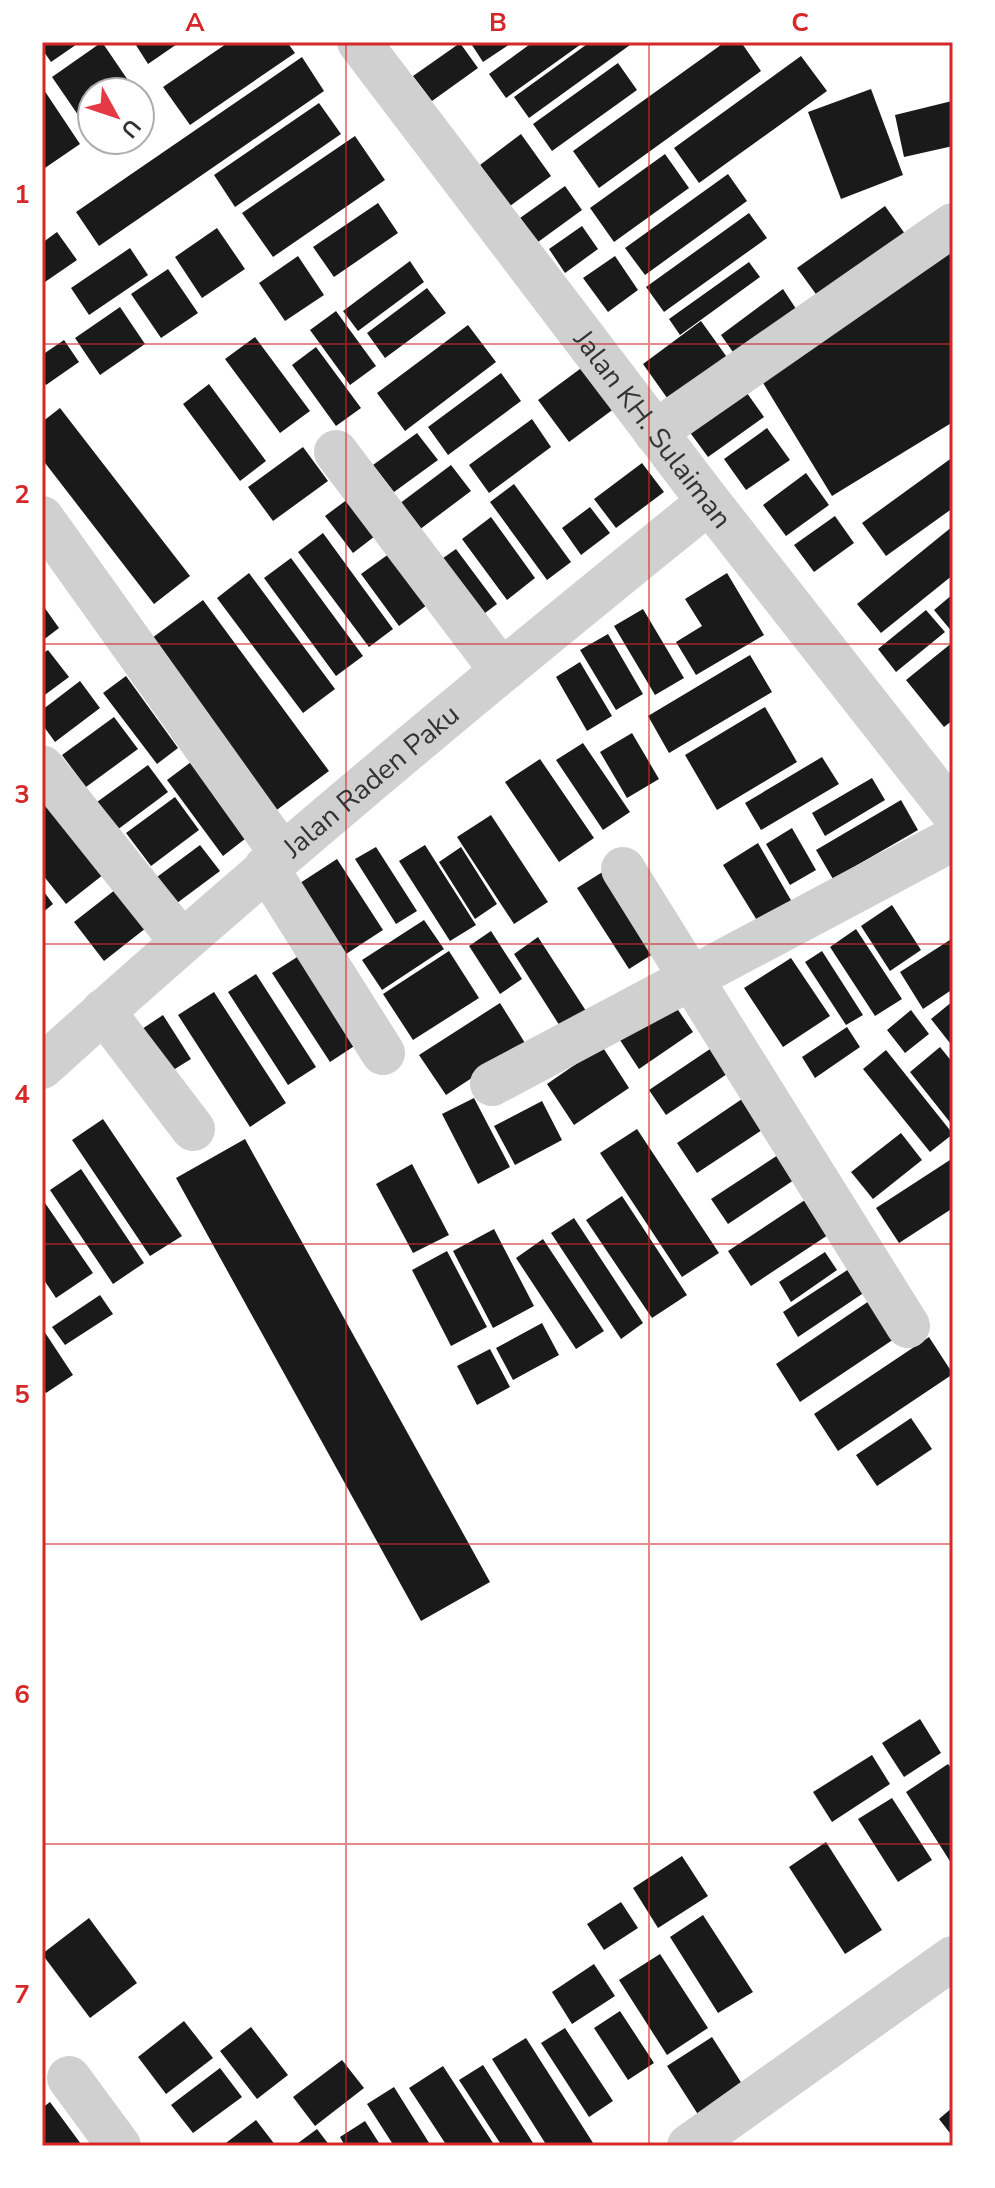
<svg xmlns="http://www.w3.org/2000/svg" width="995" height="2188" viewBox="0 0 995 2188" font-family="'Nunito Sans',sans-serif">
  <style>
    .building { fill: #1a1a1a }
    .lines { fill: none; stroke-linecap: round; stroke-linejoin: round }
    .minor { stroke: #d0d0d0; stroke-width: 44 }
    .grid { fill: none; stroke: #d62828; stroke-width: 2; stroke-opacity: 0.55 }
    .labels { text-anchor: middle; stroke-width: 8; stroke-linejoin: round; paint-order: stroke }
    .street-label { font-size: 28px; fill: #333; stroke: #fff }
    .neatline { fill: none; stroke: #d62828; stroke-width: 3 }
    .grid-label { font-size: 26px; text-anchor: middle; font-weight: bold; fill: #d62828 }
  </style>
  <rect width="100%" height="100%" fill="#fff"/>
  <!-- building -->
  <path class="building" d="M42,42H80L51,62L42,49Z
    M102,42L136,92H92V125L87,128L52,77Z
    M134,42H180L148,64Z
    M229,42H287L295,53L190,125L163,87Z
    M470,42H513L483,62Z
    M533,42H584L506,98L489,74Z
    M590,42H629L630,45L529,118L514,97Z
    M725,42H741L761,71L599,188L573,151Z
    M460,43L478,68L432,101L413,76Z
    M801,56L827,91L699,183L674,148Z
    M302,57L324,91L99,246L76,212Z
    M618,63L637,90L552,151L533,124Z
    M42,87L80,144L42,170Z
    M871,89L903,175L841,199L808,112Z
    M952,101L953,146L904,157L895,115Z
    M319,103L341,134L235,207L214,175Z
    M521,134L551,176L510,206L480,165Z
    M355,136L385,180L273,257L242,213Z
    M665,154L689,188L614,242L590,208Z
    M728,174L747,201L645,275L625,248Z
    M565,186L582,210L538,242L520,218Z
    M378,203L398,233L334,277L313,247Z
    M885,206L908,238L821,301L797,268Z
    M749,213L767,238L664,312L646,287Z
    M582,226L598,249L565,273L549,249Z
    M217,228L245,269L202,298L175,257Z
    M57,232L77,260L42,284V243Z
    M953,247V422L832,496L754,368Z
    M130,248L148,275L89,315L71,288Z
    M298,256L324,295L285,321L259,283Z
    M615,256L638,290L608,312L583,278Z
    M410,261L424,282L358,331L343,311Z
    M749,262L760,277L680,335L669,319Z
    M168,269L198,313L161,338L131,294Z
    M427,288L446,313L385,358L367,333Z
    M783,289L802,318L740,362L721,335Z
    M120,307L145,344L100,375L75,338Z
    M336,311L376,366L350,385L310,330Z
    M701,321L734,367L675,409L643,364Z
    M468,325L496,362L405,431L377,393Z
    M255,337L310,411L280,433L225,359Z
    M64,340L79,362L46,385L42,379V355Z
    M316,347L361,408L336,426L292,365Z
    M584,366L615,408L569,442L538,400Z
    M501,373L521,401L448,455L428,427Z
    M209,384L266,461L240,481L183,404Z
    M742,386L764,417L708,457L686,427Z
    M60,408L190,576L154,604L42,459V422Z
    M532,419L551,447L489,493L469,465Z
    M767,428L790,460L746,490L724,459Z
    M417,433L438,460L394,492L373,465Z
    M303,447L328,481L273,521L248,487Z
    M953,457V508L886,556L862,523Z
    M642,463L664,492L616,528L594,499Z
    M451,465L471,491L415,533L395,507Z
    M806,473L829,505L786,536L763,505Z
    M514,484L571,562L547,580L490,502Z
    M352,496L379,533L353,553L325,516Z
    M590,507L610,533L581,555L562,528Z
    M835,516L854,543L814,572L794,545Z
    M491,517L535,578L507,600L462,539Z
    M953,526V575L881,633L857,604Z
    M323,533L393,629L369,647L298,552Z
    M456,549L497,604L477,619L436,563Z
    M393,551L431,602L399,626L361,574Z
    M291,558L363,656L336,676L264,578Z
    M249,573L335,689L303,713L217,598Z
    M727,573L764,635L696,675L676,642L702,626L685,599Z
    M953,594V633L934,610Z
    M203,600L329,771L274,812L148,641Z
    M42,604L59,628L42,641Z
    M643,609L684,678L655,695L614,626Z
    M926,610L945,632L896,672L878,649Z
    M608,634L643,694L616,710L580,650Z
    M953,642V720L944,727L906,680Z
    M48,650L69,677L42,697V654Z
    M750,655L772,692L669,753L648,716Z
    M580,662L612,716L587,731L556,677Z
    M126,676L178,748L157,764L103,693Z
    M80,681L100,708L55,742L42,724V710Z
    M765,707L797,762L717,810L685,755Z
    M114,717L138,749L86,787L62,755Z
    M632,733L659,779L627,798L600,752Z
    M583,743L630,812L603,830L556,760Z
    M822,757L839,784L761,830L745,803Z
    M195,759L250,835L223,856L167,780Z
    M540,759L594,838L559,862L505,782Z
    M148,765L168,792L117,830L97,802Z
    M42,776L113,867L66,904L42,874Z
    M872,778L885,800L825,836L812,813Z
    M175,797L199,830L151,866L126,833Z
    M901,800L918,830L833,879L816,850Z
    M491,815L548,902L514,924L457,837Z
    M792,828L816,870L790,885L766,844Z
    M758,843L792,902L758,922L723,865Z
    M200,845L220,871L173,906L153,880Z
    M425,845L476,925L450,941L399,861Z
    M376,847L417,911L396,924L355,859Z
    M461,847L497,904L475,919L439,862Z
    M337,859L383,930L343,956L297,885Z
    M612,866L664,947L629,969L577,888Z
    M120,886L151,924L104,961L74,922Z
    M42,889L53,904L42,913Z
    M892,905L921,950L890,971L861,926Z
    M424,920L444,949L382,990L362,960Z
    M856,929L902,999L875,1016L830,947Z
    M491,931L522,979L500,994L469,946Z
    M538,937L588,1014L563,1031L514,954Z
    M953,938V989L923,1009L900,972Z
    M449,951L479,998L413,1040L383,994Z
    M822,951L863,1015L846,1025L805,962Z
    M302,954L359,1043L330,1062L272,973Z
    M791,958L830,1016L783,1047L744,988Z
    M256,974L316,1067L288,1085L228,992Z
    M214,992L286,1103L250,1127L178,1015Z
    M670,998L693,1032L639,1069L616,1034Z
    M953,1001V1047L931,1019Z
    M500,1003L525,1043L446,1095L419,1055Z
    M911,1010L929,1034L905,1053L887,1030Z
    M163,1015L191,1059L170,1072L142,1029Z
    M847,1027L860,1047L815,1078L802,1057Z
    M602,1046L629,1088L574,1125L547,1084Z
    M940,1047L953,1063V1126L910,1072Z
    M710,1049L727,1074L666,1115L649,1090Z
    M886,1050L953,1134L930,1152L863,1069Z
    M474,1098L510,1167L478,1184L442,1114Z
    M742,1099L762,1130L697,1173L677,1143Z
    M542,1101L562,1140L515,1165L494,1126Z
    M103,1119L182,1236L150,1256L72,1140Z
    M637,1129L719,1253L682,1277L600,1153Z
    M901,1133L922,1160L873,1199L851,1172Z
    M245,1139L490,1582L421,1621L176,1178Z
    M778,1155L794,1180L728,1224L711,1199Z
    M953,1158V1208L899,1243L876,1208Z
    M412,1164L449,1235L413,1253L376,1184Z
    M81,1169L144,1263L113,1284L50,1190Z
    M622,1196L687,1295L652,1318L586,1220Z
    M808,1198L831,1233L751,1286L728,1251Z
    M45,1203L93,1273L56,1298L42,1277V1205Z
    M574,1218L643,1323L621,1339L551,1233Z
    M494,1229L534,1306L493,1328L453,1251Z
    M543,1239L604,1331L576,1349L516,1258Z
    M447,1251L487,1327L451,1346L412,1270Z
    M825,1252L837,1270L791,1302L779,1282Z
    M852,1267L868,1290L798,1337L783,1312Z
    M100,1295L113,1314L65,1345L52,1327Z
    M872,1299L897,1337L800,1402L776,1364Z
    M542,1323L559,1355L513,1380L496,1348Z
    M42,1328L73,1375L46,1393L42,1386Z
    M929,1337L953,1374L838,1451L814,1414Z
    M490,1349L510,1387L477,1405L457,1366Z
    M911,1418L932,1449L877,1486L856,1455Z
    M920,1719L941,1753L904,1777L882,1743Z
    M872,1755L890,1784L832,1822L813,1792Z
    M948,1764L953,1771V1866L906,1792Z
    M892,1798L932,1860L898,1882L858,1819Z
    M826,1842L882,1930L845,1954L789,1867Z
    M682,1856L708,1896L658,1928L633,1888Z
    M621,1902L638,1928L604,1950L587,1924Z
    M703,1915L753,1992L718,2013L670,1937Z
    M89,1918L137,1983L90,2018L42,1954Z
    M660,1954L708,2028L667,2055L619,1980Z
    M594,1964L615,1996L572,2024L552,1992Z
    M620,2011L654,2063L628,2080L594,2028Z
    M184,2021L213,2058L166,2094L138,2057Z
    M251,2027L288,2075L257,2099L220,2051Z
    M565,2028L613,2101L589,2117L541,2043Z
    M712,2037L744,2087L699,2116L667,2066Z
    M526,2038L595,2146H547L492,2059Z
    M342,2060L364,2088L315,2126L293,2097Z
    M483,2065L535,2146H502L459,2080Z
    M443,2066L495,2146H447L409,2088Z
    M220,2068L242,2097L193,2133L171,2105Z
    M394,2087L431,2146H394L367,2104Z
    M50,2102L81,2144L79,2146H42V2108Z
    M953,2107V2137L939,2119Z
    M256,2120L276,2146H222Z
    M365,2121L381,2146H345L340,2137Z
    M317,2129L330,2146H294Z"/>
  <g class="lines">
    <!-- minor -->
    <g class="minor">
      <path id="s1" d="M359,42L709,502L953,813"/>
      <path d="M655,432L953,225"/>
      <path d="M336,452L501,670"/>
      <path d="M42,518L282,854"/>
      <path d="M42,767L182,942"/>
      <path d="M266,867L383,1053"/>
      <path d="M623,869L908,1326"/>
      <path d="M103,1011L193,1129"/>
      <path id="s2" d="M42,1067C258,871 482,685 709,502"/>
      <path d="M492,1084L953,839"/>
      <path d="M69,2078L119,2146"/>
      <path d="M689,2146L953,1958"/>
    </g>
  </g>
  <!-- grid -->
  <path class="grid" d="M346,42V2146M649,42V2146M42,344H953M42,644H953M42,944H953M42,1244H953M42,1544H953M42,1844H953"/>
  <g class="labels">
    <!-- street labels -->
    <g class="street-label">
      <text dy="10" stroke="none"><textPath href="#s1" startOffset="486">Jalan KH. Sulaiman</textPath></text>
      <text dy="10" stroke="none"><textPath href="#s2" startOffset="436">Jalan Raden Paku</textPath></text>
    </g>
  </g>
  <!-- border -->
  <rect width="995" height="2188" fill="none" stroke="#ffffff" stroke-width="88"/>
  <!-- north arrow -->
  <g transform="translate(116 116) rotate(130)"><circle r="38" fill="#ffffff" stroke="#adadad" stroke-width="2"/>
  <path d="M0-6L14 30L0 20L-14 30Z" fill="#e63946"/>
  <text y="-12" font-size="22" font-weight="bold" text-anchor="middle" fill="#333333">U</text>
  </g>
  <rect x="44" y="44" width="907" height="2100" class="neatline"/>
  <g class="grid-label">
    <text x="195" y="31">A</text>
    <text x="498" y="31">B</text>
    <text x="800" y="31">C</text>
    <text x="22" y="203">1</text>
    <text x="22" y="503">2</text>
    <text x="22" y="803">3</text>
    <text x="22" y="1103">4</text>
    <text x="22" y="1403">5</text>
    <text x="22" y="1703">6</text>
    <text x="22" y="2003">7</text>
  </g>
</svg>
